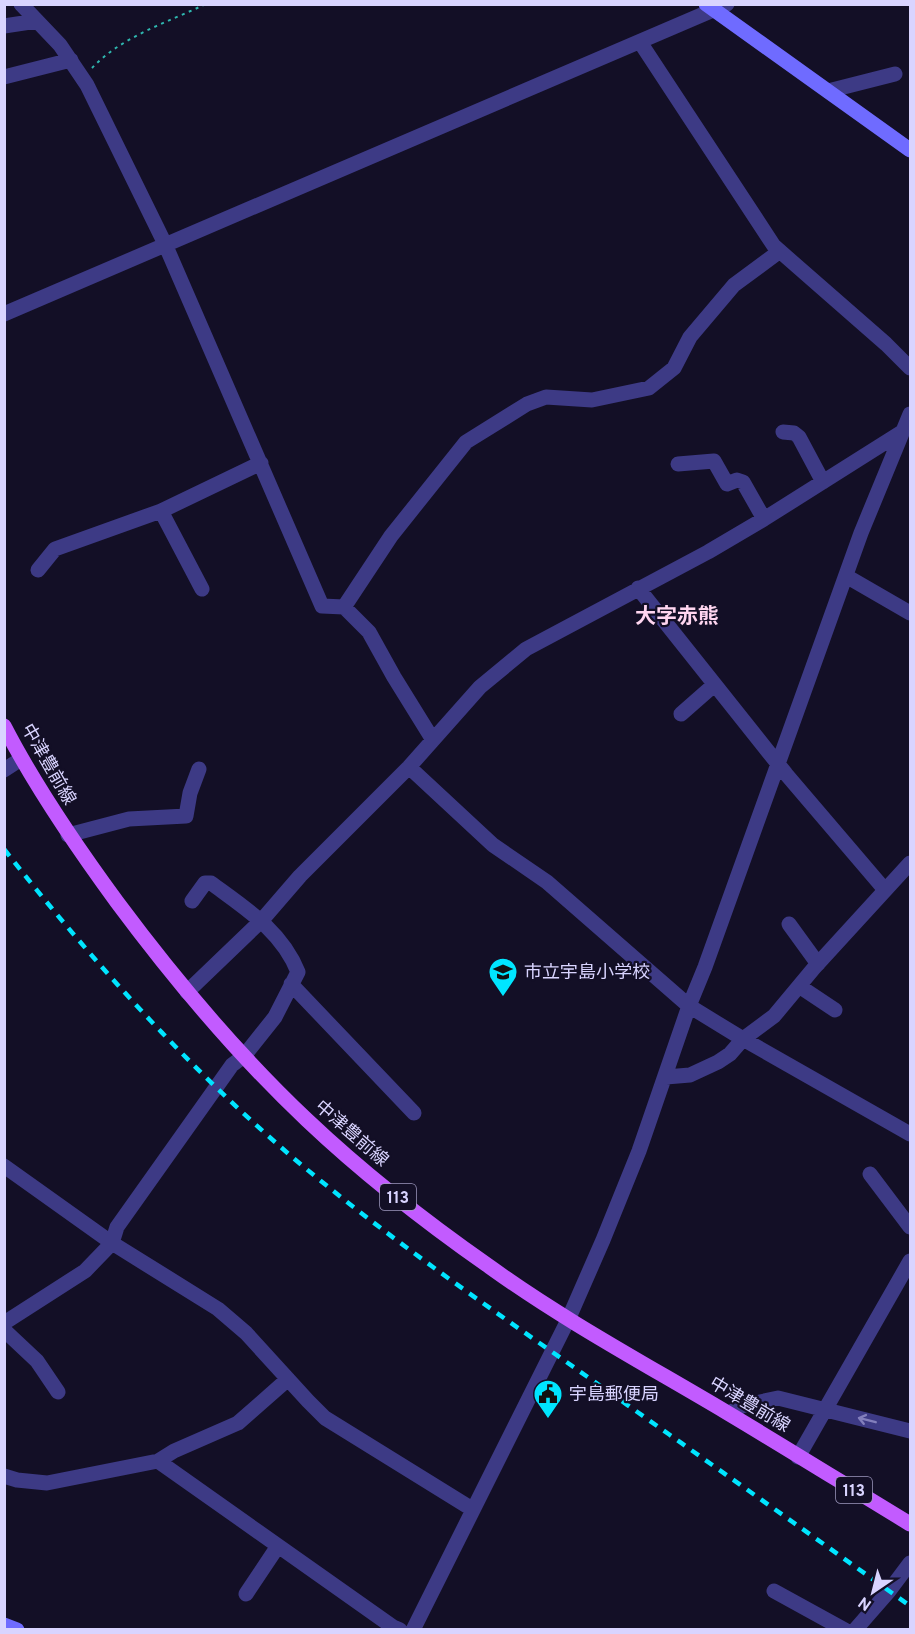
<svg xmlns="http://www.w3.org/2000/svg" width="915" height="1634" viewBox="0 0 915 1634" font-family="Overpass,'Noto Sans JP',sans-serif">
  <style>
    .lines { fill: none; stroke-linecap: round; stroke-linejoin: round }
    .path { stroke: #2fb8b0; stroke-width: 2; stroke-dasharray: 3 4.5; stroke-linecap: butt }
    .street { stroke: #3d3a85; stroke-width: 15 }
    .secondary { stroke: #6f6bff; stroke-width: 15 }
    .primary { stroke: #c25bff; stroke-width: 15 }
    .rail { stroke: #00e5ff; stroke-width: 4.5; stroke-dasharray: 9 8; stroke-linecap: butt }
    .oneway { stroke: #837fbc }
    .labels { text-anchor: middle; stroke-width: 4.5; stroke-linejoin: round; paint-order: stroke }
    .shield { fill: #130f26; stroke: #9e99be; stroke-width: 1.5 }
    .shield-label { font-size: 16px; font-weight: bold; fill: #d9d4ff }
    .street-label { font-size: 18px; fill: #d9d4ff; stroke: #130f26 }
    .poi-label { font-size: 18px; fill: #d9d4ff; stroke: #130f26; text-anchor: start }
    .quarter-label { font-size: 21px; font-weight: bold; fill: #ffd6f0; stroke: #130f26 }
  </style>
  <rect width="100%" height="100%" fill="#130f26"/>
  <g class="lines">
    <!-- path -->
    <path class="path" d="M92,68C121,37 168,22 206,4"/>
    <!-- street -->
    <path class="street" d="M21,4L60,45L87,85L165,244L322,606L344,607L369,632L394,677L433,740
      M4,26L37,21
      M640,42L774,246L886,344L910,368
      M4,77L71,60
      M828,91L895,74
      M4,314L727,4
      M783,432L794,433L799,437L823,482
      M678,464L714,461L727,484L737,480L743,482L764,519
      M38,570L55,549L161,511
      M846,576L910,613
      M638,588L786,774L885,890
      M202,589L161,511L261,463
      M344,607L391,536L466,442L527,404L546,397L592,400L649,388L674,368L690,337L734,285L780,251
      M681,714L714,685
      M409,767L493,845L547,882L689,1006L743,1039L910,1134
      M4,770L21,759
      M68,835L129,819L186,816L190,793L199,769
      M789,924L818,964
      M291,984L414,1113
      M799,986L835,1010
      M187,992L262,920L300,876L409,767L480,687L526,649L708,552L764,519L905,430
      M666,1077L690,1075L718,1062L730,1054L743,1039L774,1016L814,968L910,863
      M4,1166L112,1243L218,1309L246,1333L308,1401L325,1418L472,1509
      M870,1174L910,1227
      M4,1323L85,1271L112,1243L117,1227L232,1065L244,1056L275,1017L298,972C282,931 245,908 211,883H205L192,901
      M4,1330L37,1361L58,1392
      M729,1413L742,1406L778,1398L910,1431
      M798,1457L910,1261
      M158,1461L393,1627L400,1630
      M4,1476L17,1480L47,1483L158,1461L174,1451L238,1423L288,1379
      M774,1591L845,1630
      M246,1594L278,1546
      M413,1630L568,1320L603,1240L639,1151L689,1006L705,967L861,533L910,414
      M855,1630L889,1591L910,1563"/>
    <!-- secondary -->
    <path class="secondary" d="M706,4L910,150
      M4,1625L17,1630"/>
    <!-- primary -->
    <path class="primary" d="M4,726C36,788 76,846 117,902C175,980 237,1054 307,1120C363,1173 427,1223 490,1267C565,1321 647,1365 726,1412C788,1449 849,1487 910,1524"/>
    <!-- rail -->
    <path class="rail" d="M4,849C92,961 189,1069 298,1162C386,1236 481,1302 575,1368C687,1447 799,1526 910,1606"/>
  </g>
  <!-- one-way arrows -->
  <defs><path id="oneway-shaft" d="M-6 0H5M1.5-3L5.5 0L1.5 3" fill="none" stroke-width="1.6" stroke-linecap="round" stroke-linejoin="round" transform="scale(1.5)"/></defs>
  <use class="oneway" href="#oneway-shaft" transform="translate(867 1420) rotate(-166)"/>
  <!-- icons -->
  <defs>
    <g id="school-pin" transform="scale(1.5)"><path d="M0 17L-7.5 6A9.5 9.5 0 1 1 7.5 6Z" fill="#00e5ff" stroke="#130f26"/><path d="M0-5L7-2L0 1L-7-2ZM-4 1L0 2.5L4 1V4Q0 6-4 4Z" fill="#111"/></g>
    <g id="civic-pin" transform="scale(1.5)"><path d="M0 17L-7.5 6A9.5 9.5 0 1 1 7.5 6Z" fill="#00e5ff" stroke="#130f26"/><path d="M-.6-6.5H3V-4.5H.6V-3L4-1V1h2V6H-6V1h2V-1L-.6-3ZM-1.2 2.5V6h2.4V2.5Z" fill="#111"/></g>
  </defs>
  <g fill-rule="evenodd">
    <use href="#school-pin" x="503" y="972"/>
    <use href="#civic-pin" x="548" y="1394"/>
  </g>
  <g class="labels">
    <!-- shield labels -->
    <g class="shield">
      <rect x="380" y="1184" width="36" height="26" rx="4.5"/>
      <rect x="836" y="1477" width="36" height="26" rx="4.5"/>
    </g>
    <g class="shield-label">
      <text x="398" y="1203">113</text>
      <text x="854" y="1496">113</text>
    </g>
    <!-- street labels -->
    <g class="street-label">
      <text transform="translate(49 764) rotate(60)" y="6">中津豊前線</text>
      <text transform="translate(352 1133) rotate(41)" y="6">中津豊前線</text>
      <text transform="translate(750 1404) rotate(31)" y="6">中津豊前線</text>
    </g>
    <!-- poi labels -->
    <g class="poi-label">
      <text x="524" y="978">市立宇島小学校</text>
      <text x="569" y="1400">宇島郵便局</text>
    </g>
    <!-- quarter labels -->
    <g class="quarter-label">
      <text x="677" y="623">大字赤熊</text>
    </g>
  </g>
  <!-- border -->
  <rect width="915" height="1634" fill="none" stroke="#d9d4ff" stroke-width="12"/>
  <!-- north arrow -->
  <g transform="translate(873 1592) rotate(215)" stroke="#130f26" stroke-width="4.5" paint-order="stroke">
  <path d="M0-4.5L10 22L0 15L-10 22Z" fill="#d9d4ff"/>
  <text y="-9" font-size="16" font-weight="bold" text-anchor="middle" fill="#d9d4ff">N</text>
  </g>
</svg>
